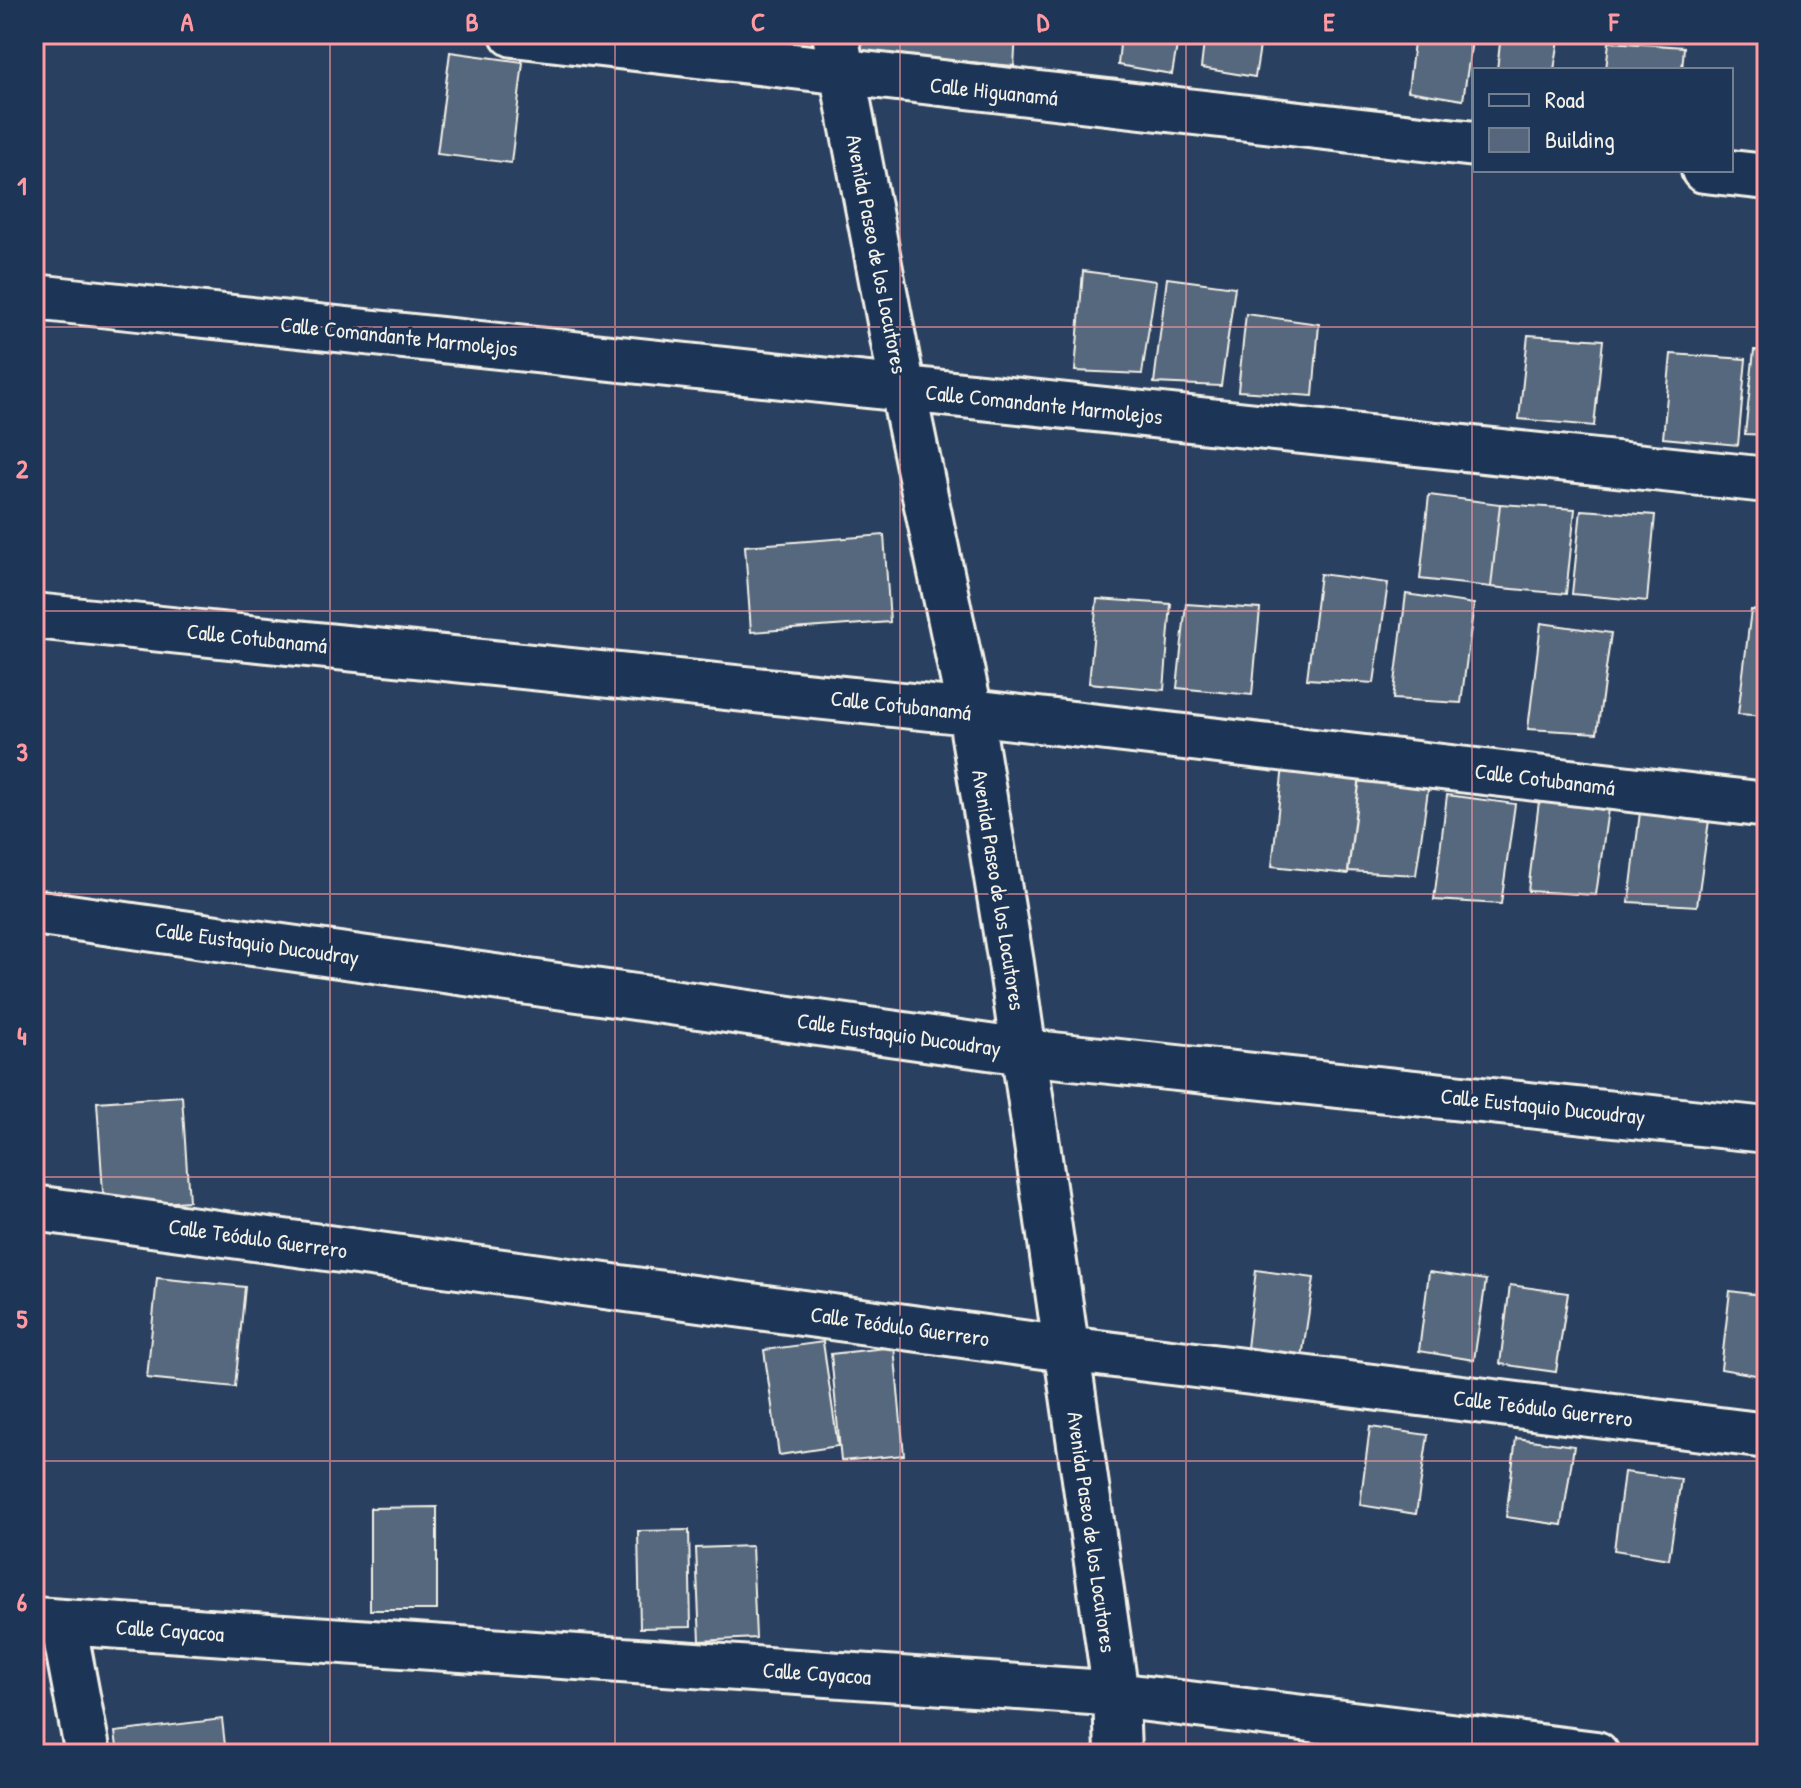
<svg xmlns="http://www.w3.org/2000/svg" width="1801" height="1788" viewBox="0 0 1801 1788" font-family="'Patrick Hand',sans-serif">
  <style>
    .building { fill: #56677d; stroke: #f4f1e8; stroke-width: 2 }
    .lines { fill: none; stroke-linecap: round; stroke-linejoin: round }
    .minor-casing { stroke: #f4f1e8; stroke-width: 50 }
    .minor { stroke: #1d3557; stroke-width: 44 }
    .grid { fill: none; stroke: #ff9aa2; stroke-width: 2; stroke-opacity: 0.55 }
    .labels { text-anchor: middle; stroke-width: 6; stroke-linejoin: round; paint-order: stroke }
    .street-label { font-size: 22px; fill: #f4f1e8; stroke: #1d3557 }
    .neatline { fill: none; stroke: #ff9aa2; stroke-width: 3 }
    .grid-label { font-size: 26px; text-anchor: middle; font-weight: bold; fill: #ff9aa2 }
  </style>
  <rect width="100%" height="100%" fill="#2a4060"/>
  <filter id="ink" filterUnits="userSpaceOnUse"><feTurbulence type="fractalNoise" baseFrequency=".0125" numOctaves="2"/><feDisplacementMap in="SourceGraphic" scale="16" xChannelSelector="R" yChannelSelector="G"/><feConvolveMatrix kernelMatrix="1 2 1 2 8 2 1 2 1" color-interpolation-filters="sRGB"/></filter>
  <g filter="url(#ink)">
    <!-- building -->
    <path class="building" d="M860,34H1016L1014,66L859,52Z
      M1121,34H1179L1172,74L1118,65Z
      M1205,34H1262L1255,77L1201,68Z
      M1415,34H1473L1463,100L1408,91Z
      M1501,34H1560L1554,70H1497Z
      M1609,42L1684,47L1682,70H1606Z
      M450,52L523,62L511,163L437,154Z
      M1083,271L1156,281L1142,374L1075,371Z
      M1167,278L1235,287L1221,386L1154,383Z
      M1246,314L1319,324L1313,396L1238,391Z
      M1528,335L1603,340L1594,426L1519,419Z
      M1754,350L1767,351V435L1745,434Z
      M1671,354L1746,359L1738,445L1663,438Z
      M1429,495L1500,504L1491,587L1420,579Z
      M1500,504L1575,509L1566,594L1491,587Z
      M1581,510L1655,515L1647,601L1572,594Z
      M884,535L890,622L751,632L745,546Z
      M1320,574L1388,583L1374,683L1307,679Z
      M1406,594L1474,604L1461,703L1393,699Z
      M1097,599L1171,604L1164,690L1089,683Z
      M1186,604L1260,609L1252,695L1177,688Z
      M1751,610L1767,612V716L1738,714Z
      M1541,623L1611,633L1597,733L1528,729Z
      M1283,766L1360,777L1348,874L1272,866Z
      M1361,767L1430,776L1416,875L1348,871Z
      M1541,785L1610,795L1596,895L1528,891Z
      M1447,795L1515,804L1501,904L1434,900Z
      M1642,796L1711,806L1697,906L1629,902Z
      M182,1096L189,1201L104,1207L97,1102Z
      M1256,1270L1314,1278L1302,1357L1247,1348Z
      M1429,1272L1486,1280L1474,1360L1419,1351Z
      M157,1278L245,1287L235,1387L147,1378Z
      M1510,1285L1568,1293L1556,1372L1500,1364Z
      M1730,1291L1767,1296V1377L1721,1369Z
      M823,1342L838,1446L779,1455L764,1350Z
      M894,1347L904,1455L841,1461L831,1354Z
      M1370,1427L1428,1435L1416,1514L1360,1505Z
      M1516,1438L1574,1446L1562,1525L1506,1517Z
      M1624,1472L1681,1479L1669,1559L1614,1550Z
      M437,1507V1610H370V1508Z
      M689,1530L691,1627L640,1628L638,1531Z
      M752,1546L756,1638L700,1641L696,1548Z
      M222,1719L226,1754H118L115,1732Z"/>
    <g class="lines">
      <!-- minor casing -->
      <g class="minor-casing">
        <path id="minor" d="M513,34L1475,144
          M835,34L903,390L970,712L1011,963L1116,1695L1118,1754
          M1704,170L1767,177
          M34,297L1767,480
          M34,616L970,712L1767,805
          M34,912L1024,1052L1767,1130
          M34,1208L1066,1349L1767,1436
          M34,1620L1091,1692L1596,1754
          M63,1622L88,1754"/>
      </g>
      <!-- minor -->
      <use href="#minor" class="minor"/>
    </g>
  </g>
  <!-- grid -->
  <path class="grid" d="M330,34V1754M615,34V1754M900,34V1754M1186,34V1754M1472,34V1754M34,327H1767M34,611H1767M34,894H1767M34,1177H1767M34,1461H1767"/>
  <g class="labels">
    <!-- street labels -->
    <g class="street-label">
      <text transform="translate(994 91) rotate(6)" y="8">Calle Higuanamá</text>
      <text transform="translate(877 254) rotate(79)" y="8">Avenida Paseo de los Locutores</text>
      <text transform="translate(399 336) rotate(6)" y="8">Calle Comandante Marmolejos</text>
      <text transform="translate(1044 404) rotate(6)" y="8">Calle Comandante Marmolejos</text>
      <text transform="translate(257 638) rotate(6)" y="8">Calle Cotubanamá</text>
      <text transform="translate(901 705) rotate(6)" y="8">Calle Cotubanamá</text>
      <text transform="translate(1545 779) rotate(7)" y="8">Calle Cotubanamá</text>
      <text transform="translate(999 890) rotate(81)" y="8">Avenida Paseo de los Locutores</text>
      <text transform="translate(257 943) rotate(8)" y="8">Calle Eustaquio Ducoudray</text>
      <text transform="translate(899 1034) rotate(8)" y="8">Calle Eustaquio Ducoudray</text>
      <text transform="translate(1543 1106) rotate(6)" y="8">Calle Eustaquio Ducoudray</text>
      <text transform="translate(258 1238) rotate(8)" y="8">Calle Teódulo Guerrero</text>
      <text transform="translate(900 1326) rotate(8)" y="8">Calle Teódulo Guerrero</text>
      <text transform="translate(1543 1408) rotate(7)" y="8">Calle Teódulo Guerrero</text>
      <text transform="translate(1092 1532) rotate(82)" y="8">Avenida Paseo de los Locutores</text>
      <text transform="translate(170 1630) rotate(4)" y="8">Calle Cayacoa</text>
      <text transform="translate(817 1673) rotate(4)" y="8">Calle Cayacoa</text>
    </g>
  </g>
  <!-- margin -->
  <rect width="1801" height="1788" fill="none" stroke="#1d3557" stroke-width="88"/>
  <!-- legend -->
  <rect x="1473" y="68" width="260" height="104" fill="#1d3557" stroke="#738091" stroke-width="2"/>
  <rect x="1489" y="94" width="40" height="12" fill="#1d3557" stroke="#738091" stroke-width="2"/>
  <text x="1545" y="108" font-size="24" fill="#f4f1e8">Road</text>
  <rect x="1489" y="128" width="40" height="24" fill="#56677d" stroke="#738091" stroke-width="2"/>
  <text x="1545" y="148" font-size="24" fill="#f4f1e8">Building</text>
  <rect x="44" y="44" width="1713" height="1700" class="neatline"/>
  <g class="grid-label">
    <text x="187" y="31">A</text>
    <text x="472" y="31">B</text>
    <text x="758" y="31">C</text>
    <text x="1043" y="31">D</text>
    <text x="1329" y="31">E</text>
    <text x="1614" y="31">F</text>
    <text x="22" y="195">1</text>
    <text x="22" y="478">2</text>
    <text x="22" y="761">3</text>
    <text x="22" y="1045">4</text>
    <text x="22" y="1328">5</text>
    <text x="22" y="1611">6</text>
  </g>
</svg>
